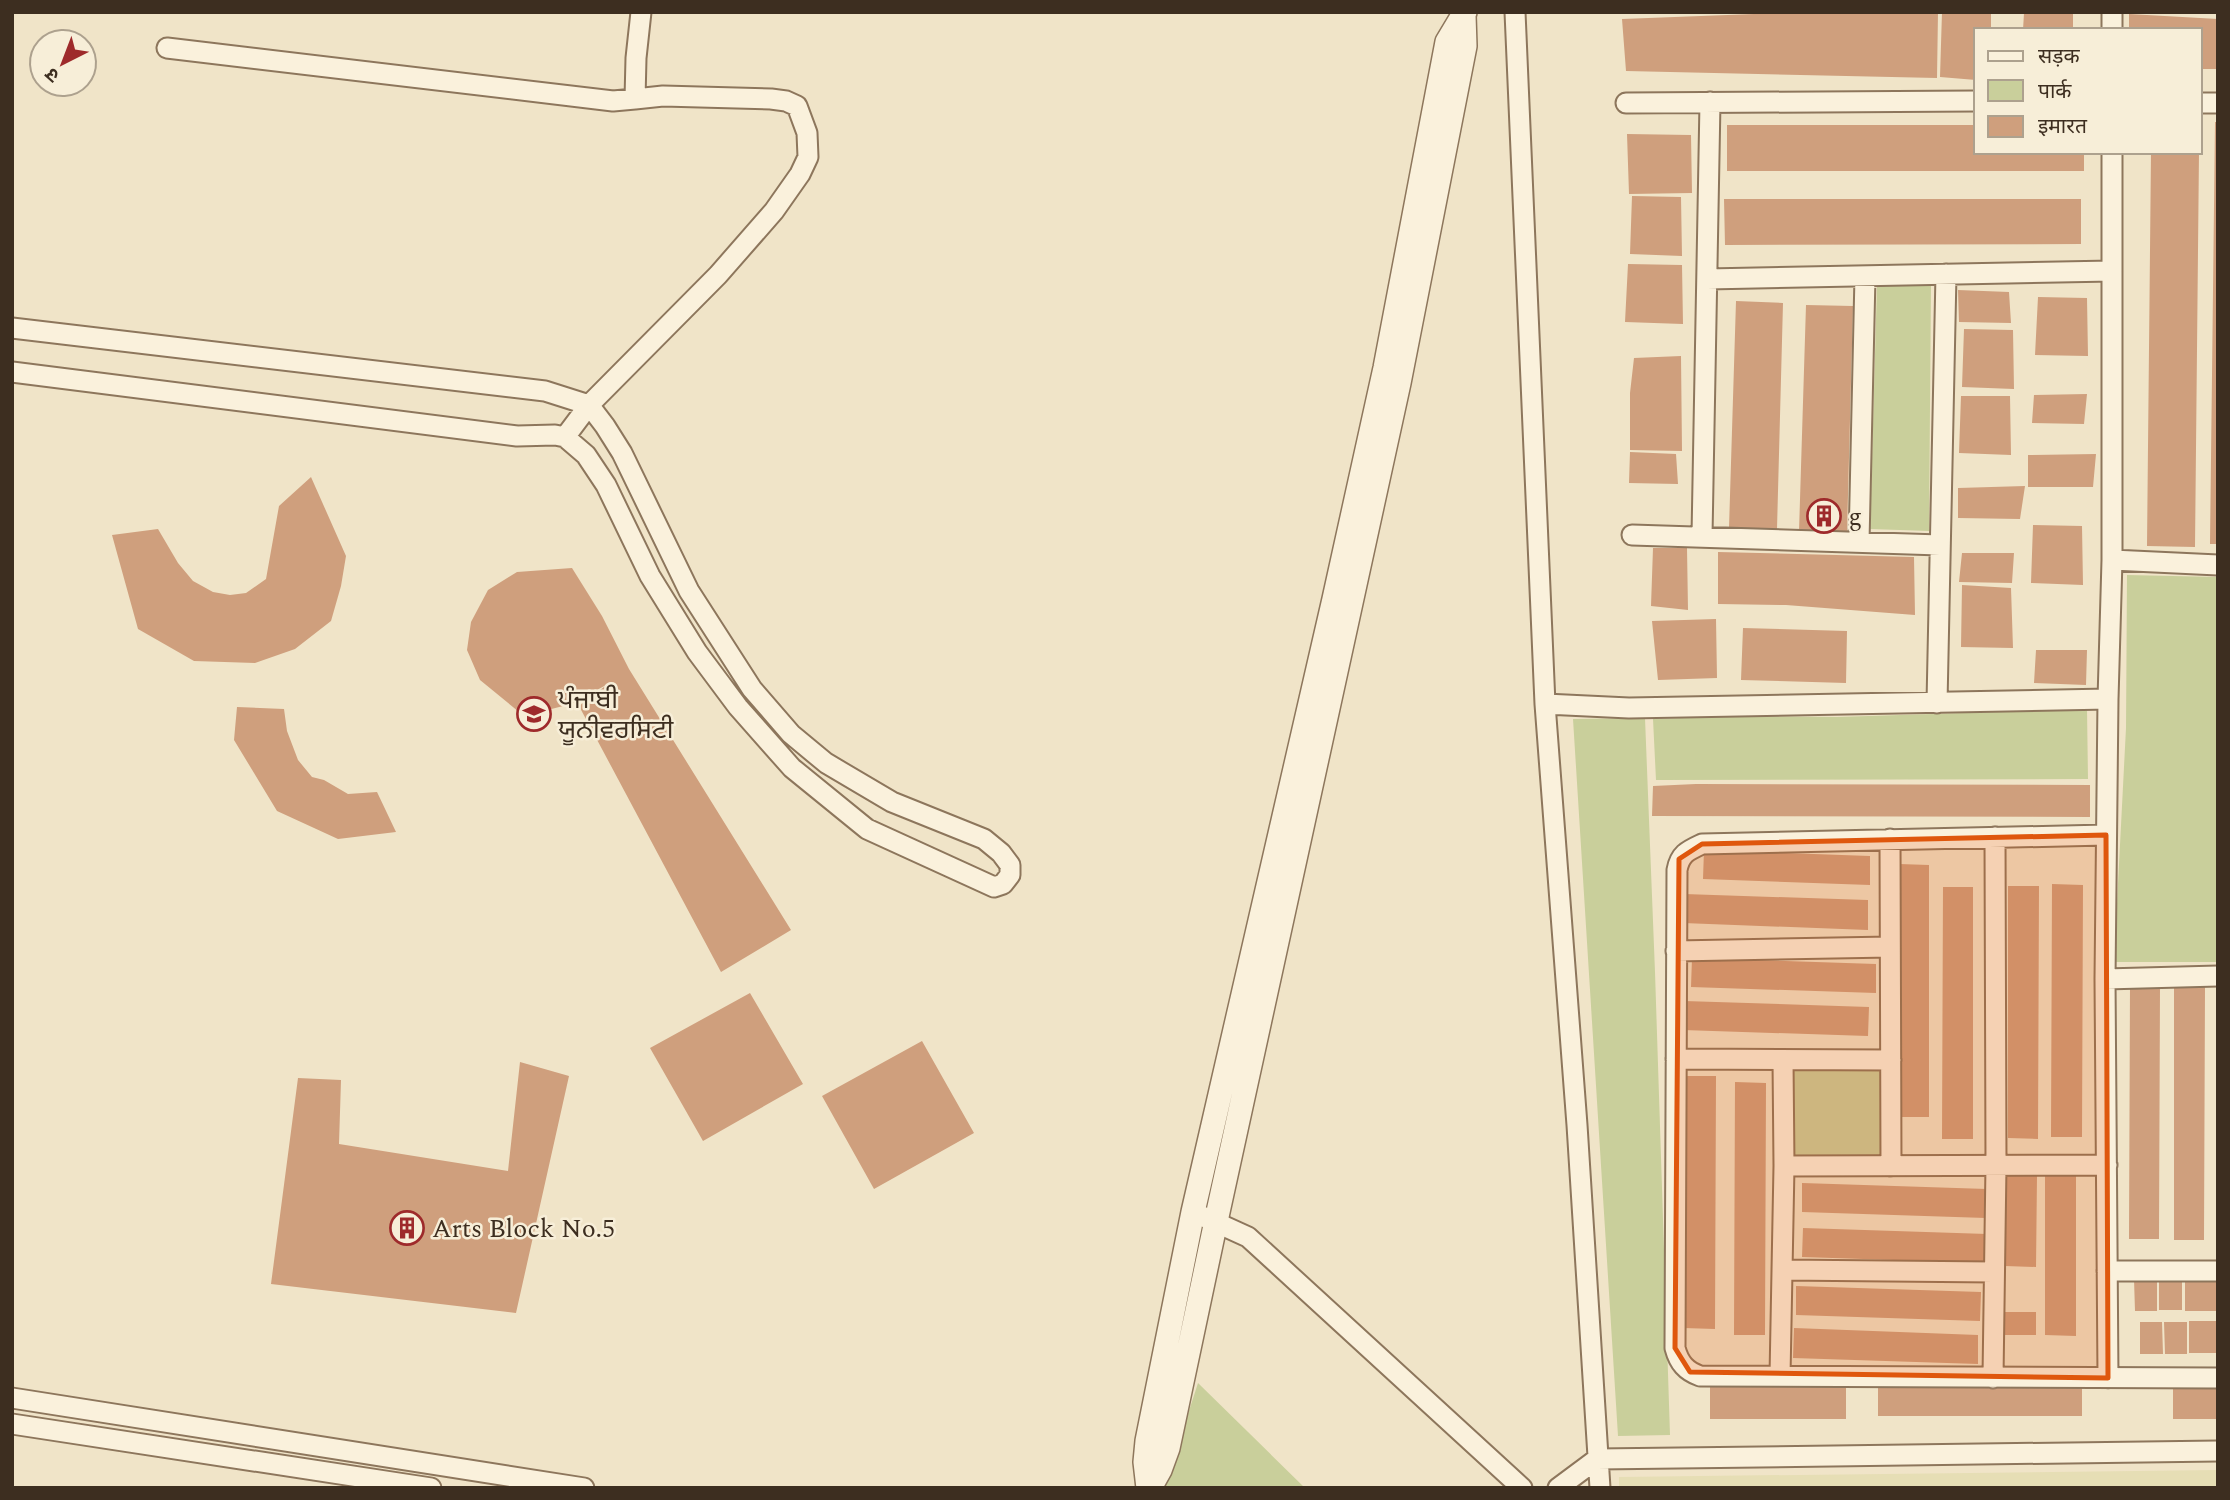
<svg xmlns="http://www.w3.org/2000/svg" width="2230" height="1500" viewBox="0 0 2230 1500" font-family="Spectral,'Noto Sans Devanagari','Noto Sans Gurmukhi',serif">
  <style>
    .farmland { fill: #e6deb5 }
    .green { fill: #c9cf9b }
    .building { fill: #cf9f7d }
    .lines { fill: none; stroke-linecap: round; stroke-linejoin: round }
    .minor-casing { stroke: #8d765c; stroke-width: 23 }
    .tertiary-casing { stroke: #8d765c; stroke-width: 26 }
    .minor { stroke: #faf1dc; stroke-width: 19 }
    .tertiary { stroke: #faf1dc; stroke-width: 23 }
    .marked { fill: #df570d; fill-opacity: 0.2; stroke: #df570d; stroke-width: 5; stroke-linejoin: round }
    .labels { text-anchor: middle; stroke-width: 5; stroke-linejoin: round; paint-order: stroke }
    .poi-label { font-size: 26px; fill: #3d2e20; stroke: #f7eed8; text-anchor: start }
  </style>
  <rect width="100%" height="100%" fill="#f0e4c8"/>
  <!-- farmland -->
  <path class="farmland" d="M2218,1470V1488H1619V1477Z"/>
  <!-- green -->
  <path class="green" d="M1931,284L1929,531L1870,529L1877,285Z
    M2127,575L2218,577V962H2114L2126,728Z
    M2087,709L2088,779L1656,780L1653,719L1737,716L1837,717Z
    M1645,718L1655,972L1670,1435L1618,1436L1573,719Z
    M1883,1066L1884,1158L1792,1157L1790,1068Z
    M1198,1383L1305,1488H1164Z"/>
  <!-- building -->
  <path class="building" d="M1806,12H1938L1937,78L1626,71L1622,19Z
    M1942,12H1991V30H1976V80L1940,77Z
    M2024,13L2073,14V30H2023Z
    M2129,14L2218,19V69H2200V30H2129Z
    M2215,122H2218V544H2210Z
    M1727,125H1976V152H2084V171H1727Z
    M1627,134L1691,135L1692,193L1629,194Z
    M2151,152H2199L2195,547L2147,546Z
    M1632,196L1681,197L1682,256L1630,254Z
    M1724,199H2081V244L1725,245Z
    M1628,264L1682,265L1683,324L1625,322Z
    M1958,290L2009,292L2011,323L1959,322Z
    M2038,297L2087,298L2088,356L2035,355Z
    M1736,301L1783,303L1777,529L1729,528Z
    M1806,305L1853,306L1847,533L1799,532Z
    M1964,329L2013,330L2014,389L1962,387Z
    M1681,356L1682,451L1630,450V393L1634,358Z
    M2087,394L2084,424L2032,423L2034,395Z
    M1961,396H2010L2011,455L1959,453Z
    M1630,452L1676,454L1678,484L1629,483Z
    M2096,454L2093,487H2028V455Z
    M311,477L346,556L341,586L331,621L295,649L255,663L194,661L138,629L112,535L158,529L178,563L193,581L213,592L230,595L246,593L266,579L279,506Z
    M2025,486L2020,519L1958,518V488Z
    M2033,525L2082,526L2083,585L2031,583Z
    M1653,548H1687L1688,610L1651,606Z
    M1718,552L1914,557L1915,615L1786,605L1718,604Z
    M1962,553H2014L2012,583L1959,582Z
    M572,568L602,616L629,669L791,930L721,972L579,706L608,684L571,704L524,716L480,680L467,650L471,622L488,590L517,572Z
    M1962,585L2011,588L2013,648L1961,647Z
    M1716,619L1717,678L1658,680L1652,621Z
    M1743,628L1847,631L1846,683L1741,680Z
    M2036,650H2087L2086,685L2034,683Z
    M237,707L284,709L287,731L298,760L312,777L324,780L348,794L377,792L396,832L338,839L277,811L234,740Z
    M1696,784L2090,785V817L1652,816L1653,786Z
    M1704,850L1870,856V885L1703,879Z
    M1899,864L1929,865V1117H1898Z
    M2052,884L2083,885L2082,1137H2051Z
    M2008,886H2039L2038,1139L2008,1138Z
    M1943,887H1973V1139H1942Z
    M1684,894L1868,900V930L1683,923Z
    M1692,958L1876,964V993L1691,987Z
    M2130,986L2160,987L2159,1239H2129Z
    M2174,987H2205L2204,1240H2174Z
    M750,993L803,1084L703,1141L650,1048Z
    M1684,1001L1869,1007L1868,1036L1683,1030Z
    M922,1041L974,1133L874,1189L822,1096Z
    M520,1062L569,1076L516,1313L271,1284L298,1078L341,1080L339,1144L508,1171Z
    M1685,1076H1716L1715,1329L1684,1328Z
    M1735,1082L1766,1083L1765,1335H1734Z
    M2006,1174L2037,1175L2036,1267L2005,1266Z
    M2045,1175H2076V1336L2045,1335Z
    M1802,1183L1987,1189L1986,1218L1802,1212Z
    M1803,1228L1987,1234L1986,1263L1802,1257Z
    M2159,1278H2182V1310H2159Z
    M2134,1279H2157V1311H2135Z
    M2185,1279H2218V1311H2185Z
    M1796,1286L1981,1292L1980,1321L1796,1315Z
    M2005,1312H2036V1335H2005Z
    M2189,1321H2218V1353H2189Z
    M2140,1322H2162L2163,1354H2140Z
    M2164,1322H2187V1354H2165Z
    M1794,1328L1978,1335V1364L1793,1358Z
    M1878,1384L2082,1385V1416H1878Z
    M1710,1387H1846V1419H1710Z
    M2173,1387H2218V1419H2173Z"/>
  <g class="lines">
    <!-- minor casing -->
    <g class="minor-casing">
      <path id="minor" d="M1515,12L1545,704L1577,1125L1600,1488
        M2112,12V30
        M167,48L613,101L635,99
        M1626,103L1976,101
        M2200,103H2218
        M1707,279L2112,271
        M12,328L545,391L589,405L605,426L622,453L689,591L752,689L791,734L826,763L892,802L984,839L1001,853L1010,865V875L1003,884L994,887L867,829L792,768L738,707L697,652L650,576L606,485L586,455L565,437L555,435L517,436L12,372
        M565,437L589,405L718,275L774,211L800,174L808,157L807,133L797,106L786,101L771,99L663,96L635,99L636,58L641,12
        M1632,535L1940,545
        M1702,536L1710,102
        M1859,542L1865,276
        M2112,560V152
        M2108,699L2112,560L2218,565
        M1937,703L1946,274
        M1545,704L1629,708L2108,699L2105,979L2218,976
        M2106,835L1702,844C1687,851 1680,854 1677,870L1675,1348C1679,1363 1686,1371 1700,1376L2218,1378
        M1890,839L1891,1166
        M1676,951L1890,947
        M2105,979L2108,1378
        M1676,1059L1891,1060
        M1783,1060L1784,1166
        M1193,1212L1248,1237L1522,1488
        M1782,1270L1994,1272
        M2107,1271H2218
        M1780,1376L1784,1166L2107,1165
        M1993,1378L1996,1165L1995,837
        M12,1398L584,1488
        M12,1424L431,1488
        M1558,1488L1597,1459L2218,1451"/>
    </g>
    <!-- tertiary casing -->
    <g class="tertiary-casing">
      <path id="tertiary" d="M1148,1488L1145,1462L1147,1441L1193,1212L1334,599L1385,368L1447,42L1465,12
        M1150,1488L1160,1470L1168,1448L1216,1221L1399,383L1465,46L1464,15"/>
    </g>
    <!-- minor -->
    <use href="#minor" class="minor"/>
    <!-- tertiary -->
    <use href="#tertiary" class="tertiary"/>
  </g>
  <!-- marked area -->
  <path class="marked" d="M2106,835L2108,1378L1690,1372L1675,1348L1679,859L1702,844Z"/>
  <!-- icons -->
  <defs>
    <g id="building-ring" transform="scale(1.75)"><circle r="9.5" fill="#f7eed8" stroke="#9e2a2b" stroke-width="1.5"/><path d="M-4-6H4V6H1V3H-1V6H-4ZM-2.5-4.3h1.7v1.8h-1.7ZM.8-4.3h1.7v1.8H.8ZM-2.5-1h1.7V.8h-1.7ZM.8-1h1.7V.8H.8Z" fill="#9e2a2b"/></g>
    <g id="university-ring" transform="scale(1.75)"><circle r="9.5" fill="#f7eed8" stroke="#9e2a2b" stroke-width="1.5"/><path d="M0-5L7-2L0 1L-7-2ZM-4 1L0 2.5L4 1V4Q0 6-4 4Z" fill="#9e2a2b"/></g>
  </defs>
  <g fill-rule="evenodd">
    <use href="#building-ring" x="1824" y="516"/>
    <use href="#university-ring" x="534" y="714"/>
    <use href="#building-ring" x="407" y="1228"/>
  </g>
  <g class="labels">
    <!-- poi labels -->
    <g class="poi-label">
      <text x="1848" y="525">g</text>
      <text x="558" y="708">ਪੰਜਾਬੀ<tspan x="558" dy="30">ਯੂਨੀਵਰਸਿਟੀ</tspan></text>
      <text x="432" y="1237">Arts Block No.5</text>
    </g>
  </g>
  <!-- border -->
  <rect width="2230" height="1500" fill="none" stroke="#3d2e20" stroke-width="28"/>
  <!-- legend -->
  <rect x="1974" y="28" width="228" height="126" fill="#f7eed8" stroke="#ada18e" stroke-width="2"/>
  <rect x="1988" y="51" width="35" height="10" fill="#faf1dc" stroke="#ada18e" stroke-width="2"/>
  <text x="2038" y="63" font-size="21" fill="#3d2e20">सड़क</text>
  <rect x="1988" y="80" width="35" height="21" fill="#c9cf9b" stroke="#ada18e" stroke-width="2"/>
  <text x="2038" y="98" font-size="21" fill="#3d2e20">पार्क</text>
  <rect x="1988" y="116" width="35" height="21" fill="#cf9f7d" stroke="#ada18e" stroke-width="2"/>
  <text x="2038" y="133" font-size="21" fill="#3d2e20">इमारत</text>
  <!-- north arrow -->
  <g transform="translate(63 63) rotate(222)"><circle r="33" fill="#f7eed8" stroke="#ada18e" stroke-width="2"/>
  <path d="M0-5L12 26L0 18L-12 26Z" fill="#9e2a2b"/>
  <text y="-10" font-size="19" font-weight="bold" text-anchor="middle" fill="#3d2e20">उ</text>
  </g>
</svg>
